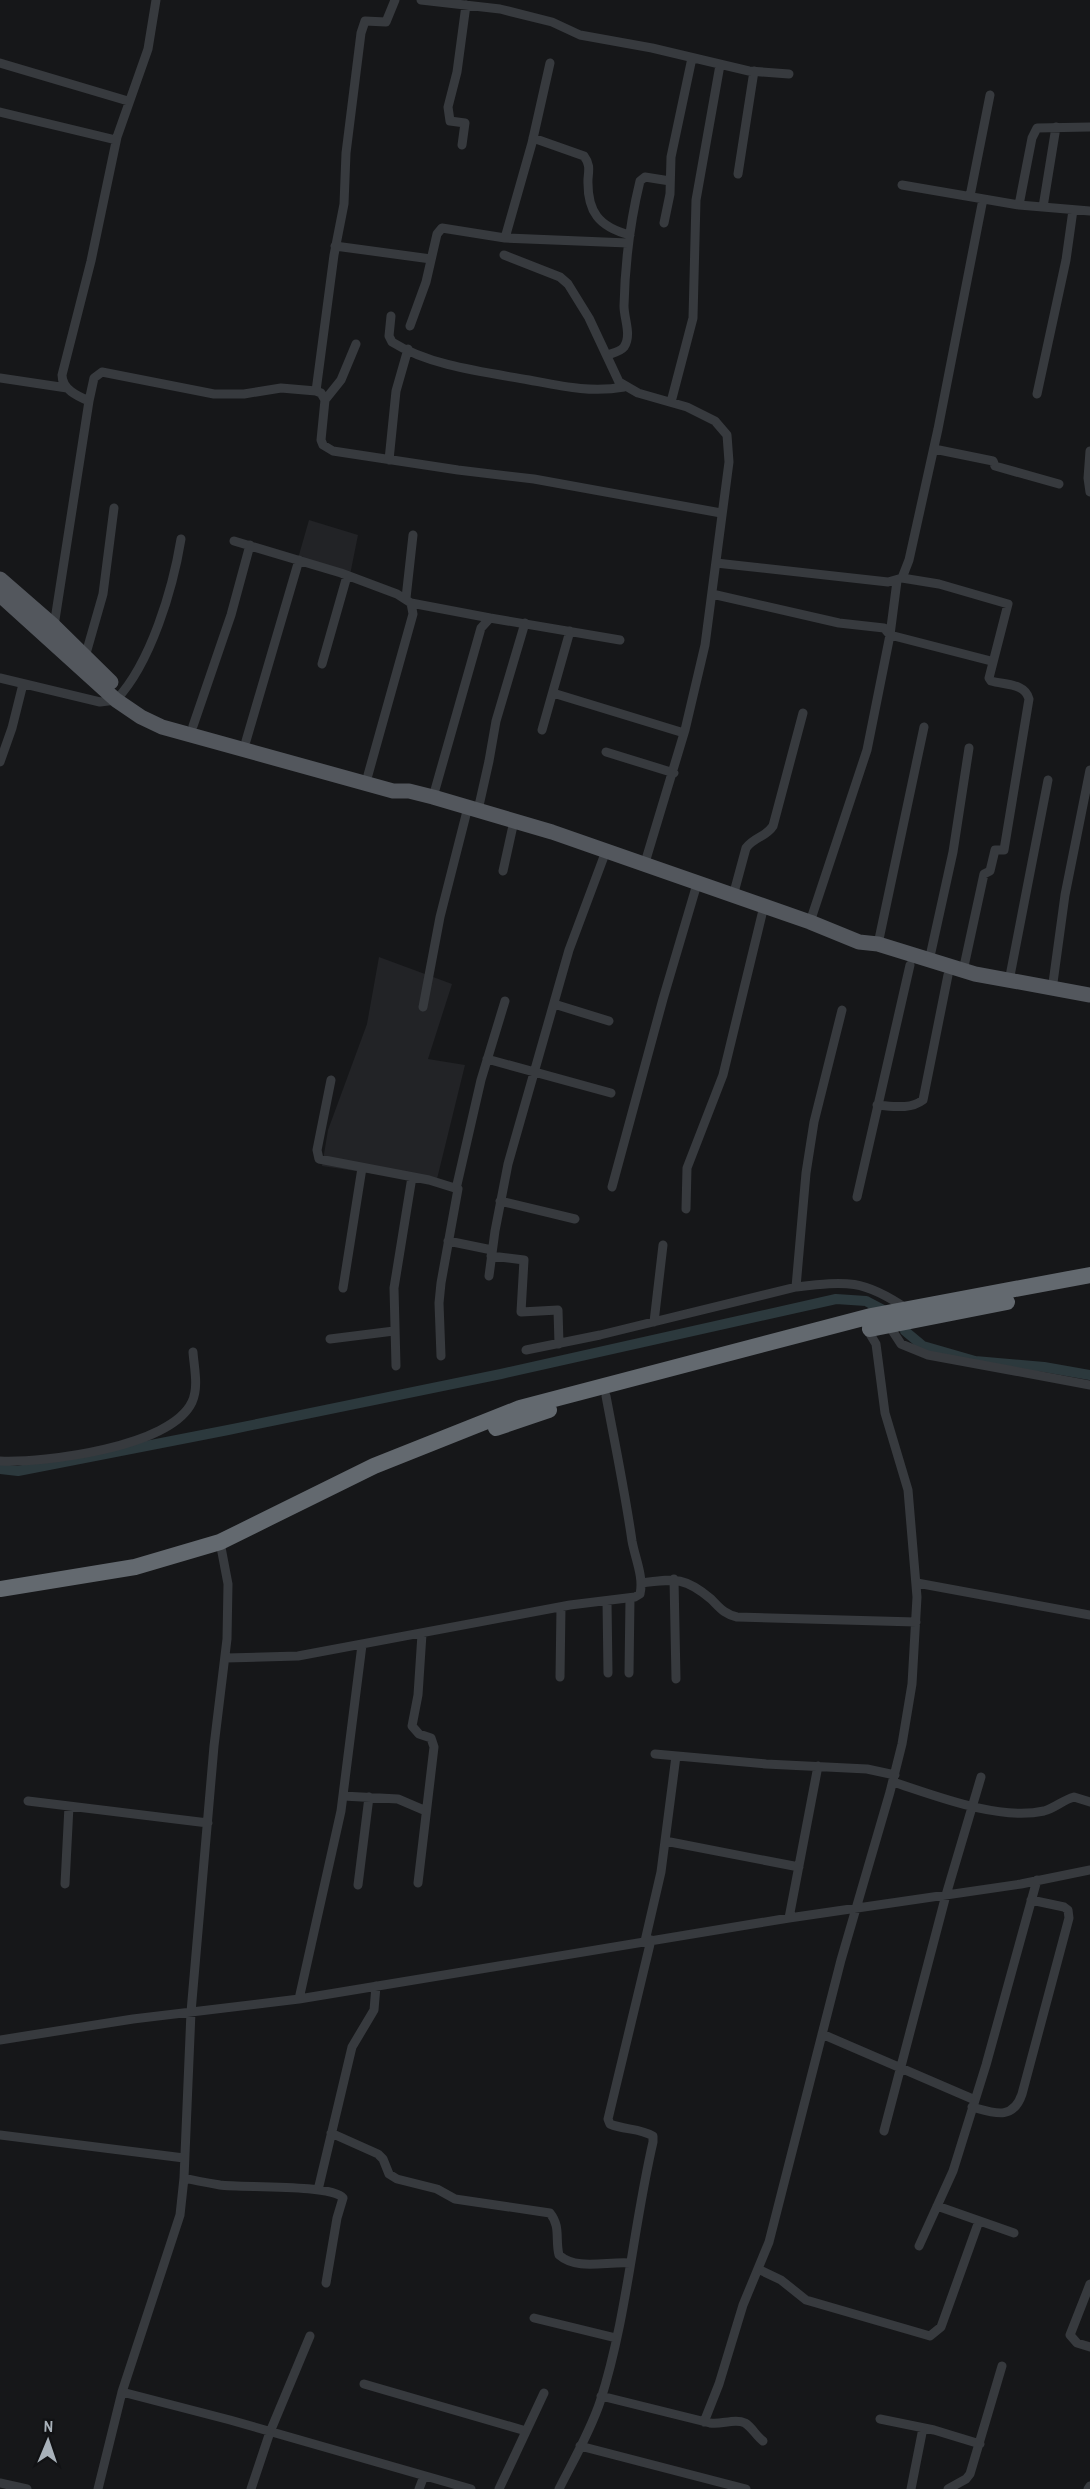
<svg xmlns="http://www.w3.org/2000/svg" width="1090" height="2489" viewBox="0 0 1090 2489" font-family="'Archivo Narrow',sans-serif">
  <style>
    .built { fill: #222326 }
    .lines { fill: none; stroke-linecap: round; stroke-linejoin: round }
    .canal { stroke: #2c393d; stroke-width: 10 }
    .street { stroke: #373a3e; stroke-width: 9 }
    .primary { stroke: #53575d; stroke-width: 15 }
    .highway { stroke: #63696f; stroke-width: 16 }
  </style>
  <rect width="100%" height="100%" fill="#161719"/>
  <!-- built -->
  <path class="built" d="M309,520L358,535L349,580L297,562Z
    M379,957L452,984L428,1059L465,1065L436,1183L322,1166L328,1130L367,1024Z"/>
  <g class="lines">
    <!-- canal -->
    <path class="canal" d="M905,1331L923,1346L975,1361L1044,1367L1090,1375
      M0,1469L18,1471L228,1430L501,1374L836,1299L866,1301L887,1312"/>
    <!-- street -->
    <path class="street" d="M421,0L500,9L552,22L580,35L652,48L749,71L789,74
      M0,63L128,101
      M0,112L116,140
      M533,138L584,156C590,164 589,169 588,179C587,212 599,227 630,235
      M462,145L465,123L450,121L448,107L457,72L466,5
      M738,174L754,71
      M902,185L1019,205L1090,211
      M970,196L990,95
      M1019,205L1032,138L1037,128L1090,127
      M1043,207L1056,127
      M664,223L670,194L671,157L692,58
      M505,238L532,143L550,63
      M335,246L431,259
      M504,255L560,277L568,284L589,318L619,382L638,393L687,407L715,421L727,435L729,462L705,645L685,730L644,866
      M391,316L389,336L392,342C430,366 484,372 529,380C561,386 591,393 624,387
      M410,326L426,282L437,234L442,228L505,238L628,243
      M607,355C613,353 620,352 624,347C632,335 624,319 624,306C625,264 630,222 640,181L645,177L670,181
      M0,378L67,388
      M316,391L334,255L344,204L346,153L361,33L365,21L386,22L395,0
      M1037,394L1066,260L1073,210
      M325,400L341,380L356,344
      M89,401C77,396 62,389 62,375L91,261L117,137L148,49L156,0
      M671,402L693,318L696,200L720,65
      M934,449L993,461L995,466L1059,484
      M1090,451L1088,478L1090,492
      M389,460L396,391L408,349
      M234,541L341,573L397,594L411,603L413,614L368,775
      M716,563L888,582L902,578L909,560L938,429L983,199
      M902,578L939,584L1008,604L989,678L991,681C1005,685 1025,683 1029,699L1004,850H995L990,871L984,874L963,971
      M712,594L839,623L884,628L890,635L991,661
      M406,598L413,535
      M411,603L490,618
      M54,626L89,401L94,378L102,372L214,394H244L281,388L316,391L321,393L325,400L321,440L323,445L333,451L458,470L534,479L721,513
      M85,657L103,594L114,508
      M322,664L347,576
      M0,678L100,702L116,700C151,663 173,588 181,539
      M553,693L684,733
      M193,726L231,615L250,545
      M542,730L570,631
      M246,741L299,560
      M606,752L674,773
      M0,762L12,728L23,684
      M433,797L481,628L490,618L620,640
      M478,810L489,761L496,721L525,623
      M503,871L514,821
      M733,896L746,848C754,837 766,837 773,826L803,713
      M810,922L867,750L890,635L897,581
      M878,944L924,727
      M929,961L953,852L969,748
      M1009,981L1048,780
      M1052,990L1065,895L1090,770
      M554,1004L609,1021
      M423,1007L440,917L468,807
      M487,1059L611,1093
      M331,1080L317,1150L319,1159L429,1180L458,1189L441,1283L439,1303L441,1356
      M877,1105C892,1106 910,1110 923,1100L948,975
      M612,1187L663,999L697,884
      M456,1189L481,1080L505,1001
      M857,1197L910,965
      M500,1201L575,1219
      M686,1209L687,1168L723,1075L764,906
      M448,1241L492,1250
      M491,1256L524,1260L521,1312L558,1310L559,1344
      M489,1276L495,1231L508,1164L569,950L606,851
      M796,1287L806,1173L814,1122L842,1010
      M343,1288L362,1168
      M654,1322L663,1245
      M888,1324L901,1344L928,1355L1090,1385
      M330,1339L394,1331
      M526,1350L600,1335L796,1287C847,1281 863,1279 907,1309
      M396,1366L394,1288L412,1177
      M0,1461C45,1463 171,1447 192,1402C199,1387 194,1367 193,1352
      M674,1579L676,1679
      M641,1583C674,1579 684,1576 711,1599C720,1608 724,1614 737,1617L916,1622
      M917,1583L1090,1615
      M607,1601L608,1673
      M226,1658L298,1656L570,1605L635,1597L640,1594C644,1577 635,1558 632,1541C625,1492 615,1444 606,1396
      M629,1673L630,1598
      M560,1677L561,1607
      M655,1754L766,1764L867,1769L895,1775
      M893,1782C936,1796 999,1821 1044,1811C1055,1808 1063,1800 1074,1797L1090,1802
      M343,1796L398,1799L426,1811
      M28,1801L208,1823
      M665,1841L799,1867
      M418,1883L434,1747L431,1738L419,1734L412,1726L418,1695L422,1634
      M65,1884L69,1806
      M358,1885L369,1797
      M789,1918L818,1766
      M645,1941L661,1872L676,1756
      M299,1999L341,1811L362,1645
      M822,2034L975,2100
      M0,2040L133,2019L299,1999L789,1918L1021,1884L1090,1870
      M972,2107C994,2113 1013,2121 1022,2094L1069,1918L1068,1910L1064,1907L1031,1900
      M884,2131L946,1895L981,1777
      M331,2133L378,2154L383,2159L389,2174L397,2179L437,2189L455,2199L550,2213C561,2227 555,2239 559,2255C577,2271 607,2261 630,2263
      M0,2135L184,2158
      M184,2178C196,2181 208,2183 220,2185C242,2188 331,2184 343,2198L337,2218L326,2283
      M318,2190L352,2047L374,2010L376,1986
      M937,2206L1014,2233
      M919,2246L953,2171L986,2065L1037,1880
      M758,2269L781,2280L806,2300L930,2336L941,2327L979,2221
      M1090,2284L1070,2335L1077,2343L1090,2347
      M534,2318L616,2338
      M364,2384L526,2431
      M122,2392L230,2420L471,2489
      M601,2396L710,2423C721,2425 735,2418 745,2423C752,2427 756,2436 763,2441
      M880,2419L934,2430L980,2444
      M704,2422L719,2384L743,2305L769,2242L841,1960L890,1792L902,1744L912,1684L917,1597L908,1490L885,1413L876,1344L867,1329
      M580,2446L746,2489
      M0,2483L27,2489
      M98,2489L122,2392L180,2215L184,2178L191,2012L214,1746L227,1639L228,1584L220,1542
      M251,2489L270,2432L310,2336
      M419,2489L424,2476
      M499,2489L544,2393
      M559,2489C573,2461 590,2432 600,2402C627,2318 633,2228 653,2142V2136C640,2128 624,2130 610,2124L608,2119L651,1940
      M911,2489L923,2428
      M948,2489L966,2479L970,2474L1002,2366
      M1088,2489L1090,2486"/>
    <!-- primary -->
    <path class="primary" d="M0,579L54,626L111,682
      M0,595L116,700L141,717L162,727L393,791H409L433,797L552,832L810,922L859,942L878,944L975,974L1090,995"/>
    <!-- highway -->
    <path class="highway" d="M870,1329L1007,1302
      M496,1428L549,1410
      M0,1589L135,1567L220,1542L374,1466L520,1408L871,1316L1090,1275"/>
  </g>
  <!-- north arrow -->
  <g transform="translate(48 2441) rotate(2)" stroke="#111214" stroke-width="4.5" paint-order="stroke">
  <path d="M0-4.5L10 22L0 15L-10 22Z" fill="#a8b1b9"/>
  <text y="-9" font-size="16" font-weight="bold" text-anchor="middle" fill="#a8b1b9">N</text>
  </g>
</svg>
